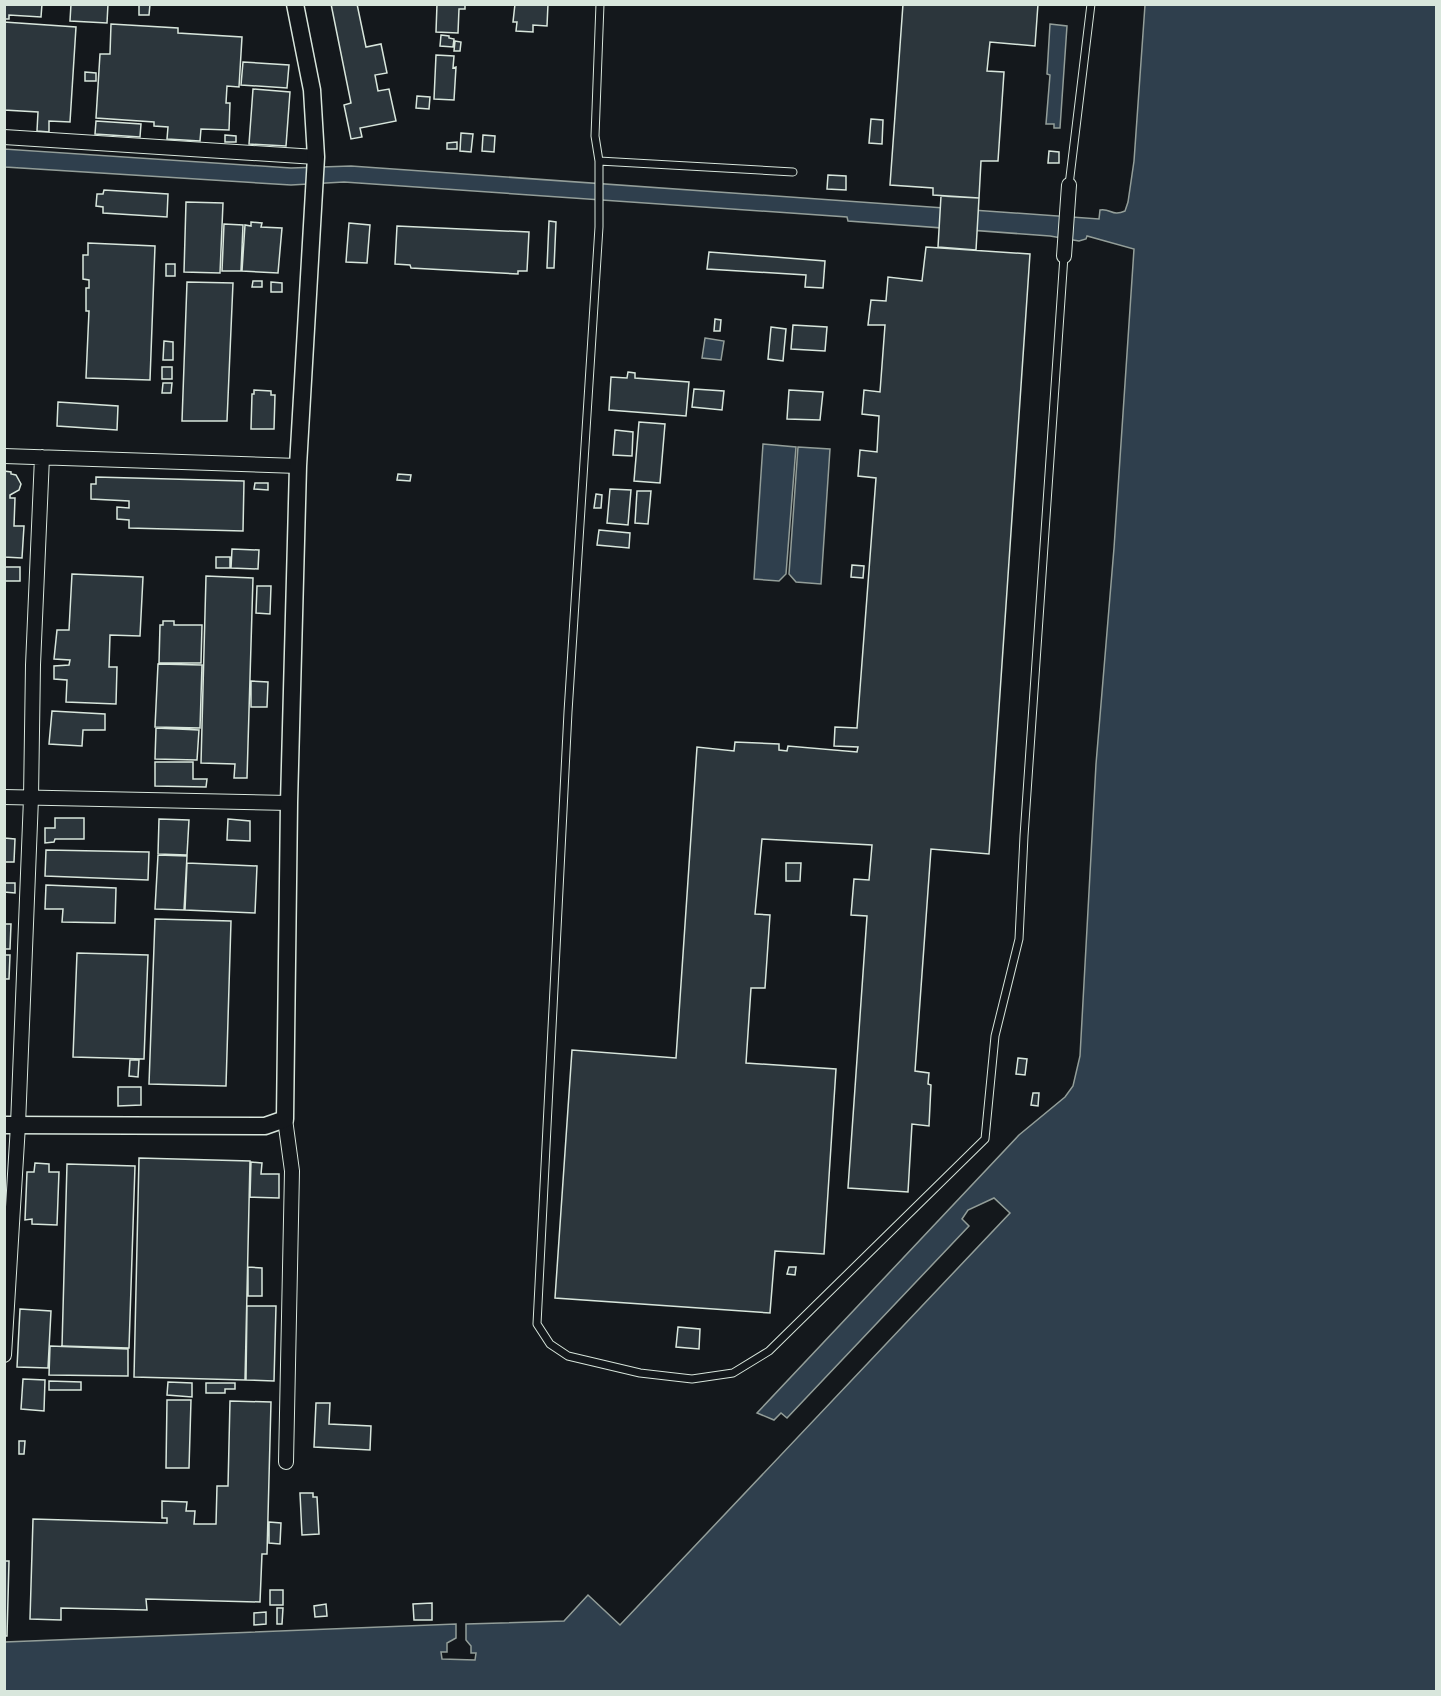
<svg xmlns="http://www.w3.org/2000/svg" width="1441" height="1696" viewBox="0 0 1441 1696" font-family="'Varela Round',sans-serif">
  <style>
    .water { fill: #2f3f4d; stroke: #939e99; stroke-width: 1.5 }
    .building { fill: #2c363c; stroke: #d8e6dc; stroke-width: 1.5 }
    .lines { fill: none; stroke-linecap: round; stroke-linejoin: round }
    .service-casing { stroke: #d8e6dc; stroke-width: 9 }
    .minor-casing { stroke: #d8e6dc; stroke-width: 16 }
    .tertiary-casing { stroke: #d8e6dc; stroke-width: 19 }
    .service { stroke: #14181c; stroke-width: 7 }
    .minor { stroke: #14181c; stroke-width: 14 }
    .tertiary { stroke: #14181c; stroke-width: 16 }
  </style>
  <rect width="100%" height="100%" fill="#14181c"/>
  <!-- water -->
  <path class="water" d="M1145,5H1436V1691H5V1642L456,1624V1638L447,1643V1652H441L442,1659L475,1660L476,1653H471V1646L466,1640V1624L564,1621L588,1595L620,1625L1010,1213L994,1198L968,1210L962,1219L969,1226L787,1418L781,1413L774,1420L757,1413L1019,1135L1065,1097L1073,1086L1080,1056L1096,764L1114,548L1134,249L1087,236L1086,239L1079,241L1050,236L848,221L847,217L344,182L291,185L5,167L4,149L291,168L351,166L1099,219L1100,210C1111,208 1112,217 1125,211L1128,202L1134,161Z
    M1050,24L1067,26L1060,128H1054V124H1046L1050,75L1047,74Z
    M705,338L724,341L721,360L702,358Z
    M763,444L796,447L786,574L779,581L754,579Z
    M798,447L830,449L821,584L796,582L789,574Z"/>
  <!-- building -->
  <path class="building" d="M4,4H42L41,17L9,15V19H4Z
    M71,4H108L107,23L70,21Z
    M139,4H150L149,15H139Z
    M331,4H357L366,47L381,44L387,73L375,75L378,91L389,89L396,121L360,128L362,137L351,139L344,105L351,103Z
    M437,4H465V9H459L458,33L436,32Z
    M515,4H548L547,26L533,25V32L516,31L517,22H513Z
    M903,4H1038L1035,46L990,42L987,71L1004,72L998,161H981L979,198L933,195V188L890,185Z
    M4,22L76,27L70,122L49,121V132L37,131L38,112L4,110Z
    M111,24L178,28V33L242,37L239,87L227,86L226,103H230L229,130L201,129L200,141L167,139L168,127L154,126V122L96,118L100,54H110Z
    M441,35L449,36V38L454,39L453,47L440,46Z
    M455,41L461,42L460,51H454Z
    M436,55L454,56L453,68L456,67L454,100L434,99Z
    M243,62L289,65L287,88L241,85Z
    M85,72L96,73V81H85Z
    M253,89L290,92L286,146L249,144Z
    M417,96L430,97L429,109L416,108Z
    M871,119L883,120L882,144L869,143Z
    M96,121L141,124L140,137L95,134Z
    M461,133L473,134L471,152L460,151Z
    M225,135L236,136V142H225Z
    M483,135L495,136L494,152L482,151Z
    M457,142V149H447V143Z
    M1049,151L1059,152V163H1048Z
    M828,175L846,176V190L827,189Z
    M104,190L168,194L167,217L103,213V207L96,206L97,194H103Z
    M941,196L979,198L976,250L938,247Z
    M186,202L223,203L220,273L184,272Z
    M549,221L556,222L554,268H547Z
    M251,222L262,223L261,227L282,228L278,273L242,271L245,225L251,226Z
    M349,223L370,225L367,263L346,262Z
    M224,224L243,225L241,271H222Z
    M397,226L529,232L527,271H518V274L411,268L410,265L395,264Z
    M88,243L155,246L150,380L86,378L89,311H86V288H89V280L83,279V255H88Z
    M926,247L1030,254L989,854L931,849L915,1071L929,1073L928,1084L931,1085L929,1126L912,1124L908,1192L848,1188L867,916L851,915L854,879L869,880L872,845L762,839L755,914L770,915L765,988H751L746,1063L836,1069L824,1254L775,1251L770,1313L555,1298L572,1050L676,1058L697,747L734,751L735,742L779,744V750L787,751L788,746L857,752L858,747L834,746L835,727L857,728L876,478L858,476L860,450L877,452L879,416L862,414L864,390L880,392L885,325H868L871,300L886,301L888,277L922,281Z
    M709,252L825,261L823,288L805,287L806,275L707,269Z
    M166,264H175V276H166Z
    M253,281H262V287H252Z
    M187,282L233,283L227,421H182Z
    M271,282L282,283V292H271Z
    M715,319L721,320L720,331H714Z
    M793,325L827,327L825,351L791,349Z
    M771,327L786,329L783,361L768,359Z
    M164,341L173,342V360H163Z
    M162,367H172V379H162Z
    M628,372L635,373V378L689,382L686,416L609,410L611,377L627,378Z
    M163,383H172L171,393H162Z
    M694,389L724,391L722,410L692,407Z
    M254,390L271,391V395H275L274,429H251L252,394H254Z
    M789,390L823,392L820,420L787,419Z
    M58,402L118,406L117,430L57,426Z
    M639,422L665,424L660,483L634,481Z
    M615,430L633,432L632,456L613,455Z
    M4,471L11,472V474L16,475L21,484L19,490L10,495V498H15L14,526H24L22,558L4,557Z
    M398,474L411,475L410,481L397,480Z
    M96,477L244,481L243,531L129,528V520L117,519V507L129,508V501L91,499V484H96Z
    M255,483H268V490L254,489Z
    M610,489L631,490L628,525L607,523Z
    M637,491H651L648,524L635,523Z
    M596,494L602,495L601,508H594Z
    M599,530L630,533L629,548L597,545Z
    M232,549L259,550L258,569L231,568Z
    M216,557H230V568H216Z
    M852,565L864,566L863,578L851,577Z
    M4,567H20V581H4Z
    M72,574L143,577L140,636L110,635L109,667H117L116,704L66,702L67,680L54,679V666L69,665L70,660L54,659L57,630H69Z
    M206,576L253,578L247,778H234L235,764L201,763Z
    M257,586H271L270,614L256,613Z
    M163,621H174V625H202L201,663H159L160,625H163Z
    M158,664L202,665L200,728L155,727Z
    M251,681L268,682L267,707H251Z
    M52,711L105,714V730H83L82,746L49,744Z
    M156,728L199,730L197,760L155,759Z
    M155,762H193V779H207L206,787L155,786Z
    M55,818H84V839H55L54,842L45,843V828H55Z
    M159,819L189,820L187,855L158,854Z
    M228,819L250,821V841L227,840Z
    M4,838L15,839L14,862H4Z
    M46,850L149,852L148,880L45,876Z
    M158,855L187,856L184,910L155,909Z
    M187,863L257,866L255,913L185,910Z
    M786,863H801L800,881H786Z
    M4,883H15V893L4,892Z
    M46,885L116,888L115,923L62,922L63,909H45Z
    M155,919L231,921L226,1086L149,1084Z
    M4,924H11L10,949H4Z
    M77,953L148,955L144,1059L73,1057Z
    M4,955H10L9,979H4Z
    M1018,1058L1027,1059L1025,1075L1016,1074Z
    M130,1060H139L138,1077L129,1076Z
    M118,1087H141V1105L118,1106Z
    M1033,1093H1039L1038,1106L1031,1105Z
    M139,1158L250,1161L245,1380L134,1377Z
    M251,1162L262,1163L261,1174H279V1198L250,1197Z
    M35,1163L49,1164V1172H59L57,1225L32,1224V1219L25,1220L27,1172H34Z
    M67,1164L135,1166L129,1348L62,1346Z
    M248,1267L262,1268V1296H248Z
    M789,1267H796L795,1275L787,1274Z
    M247,1306H276L274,1381L246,1380Z
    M20,1309L51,1311L48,1368L17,1367Z
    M678,1327L700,1329L699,1349L676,1347Z
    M50,1346L128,1349V1376L49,1375Z
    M23,1379L45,1380L44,1411L21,1409Z
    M49,1381L81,1382V1390H49Z
    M168,1382L192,1383V1397L167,1395Z
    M206,1383H235V1389H225V1393H206Z
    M167,1400H191L189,1468H166Z
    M230,1401L271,1402L267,1554H262L260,1602L146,1599L147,1610L61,1608V1620L30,1619L33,1519L167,1523V1518H162V1501L187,1502L186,1511H195L194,1524H216L217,1486H228Z
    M316,1403H330L329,1424L371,1426L370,1450L314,1447Z
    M19,1441H25L24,1454H19Z
    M300,1493H313V1497H317L319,1534L302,1535Z
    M269,1522L281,1523L280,1544L269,1543Z
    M4,1561H9L7,1636H4Z
    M270,1590H283V1605H270Z
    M432,1603V1620H414L413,1604Z
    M326,1604L327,1616L315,1617L314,1606Z
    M277,1608H283L282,1624H277Z
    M266,1612V1624L254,1625V1613Z"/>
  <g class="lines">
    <!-- service casing -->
    <g class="service-casing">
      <path id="service" d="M600,4L595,136L599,161V227L568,712L537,1324L550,1344L568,1356L640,1373L692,1379L733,1373L769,1351L985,1139L995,1036L1019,939L1024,836L1064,256
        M599,161L793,172
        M1069,185L1091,4"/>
    </g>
    <!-- minor casing -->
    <g class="minor-casing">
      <path id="minor" d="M4,137L316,157
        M1064,256L1069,185
        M4,456L298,466
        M4,797L289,803
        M285,1119L292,1171L286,1462
        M4,1355L18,1125L31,798L33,665L42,457"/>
    </g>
    <!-- tertiary casing -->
    <g class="tertiary-casing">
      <path id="tertiary" d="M4,1125L265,1126L285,1119L289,803L298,466L316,157L312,90L295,4"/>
    </g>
    <!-- service -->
    <use href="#service" class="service"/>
    <!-- minor -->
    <use href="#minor" class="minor"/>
    <!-- tertiary -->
    <use href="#tertiary" class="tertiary"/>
  </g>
  <!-- border -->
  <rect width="1441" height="1696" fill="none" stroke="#d8e6dc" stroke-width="12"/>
</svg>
